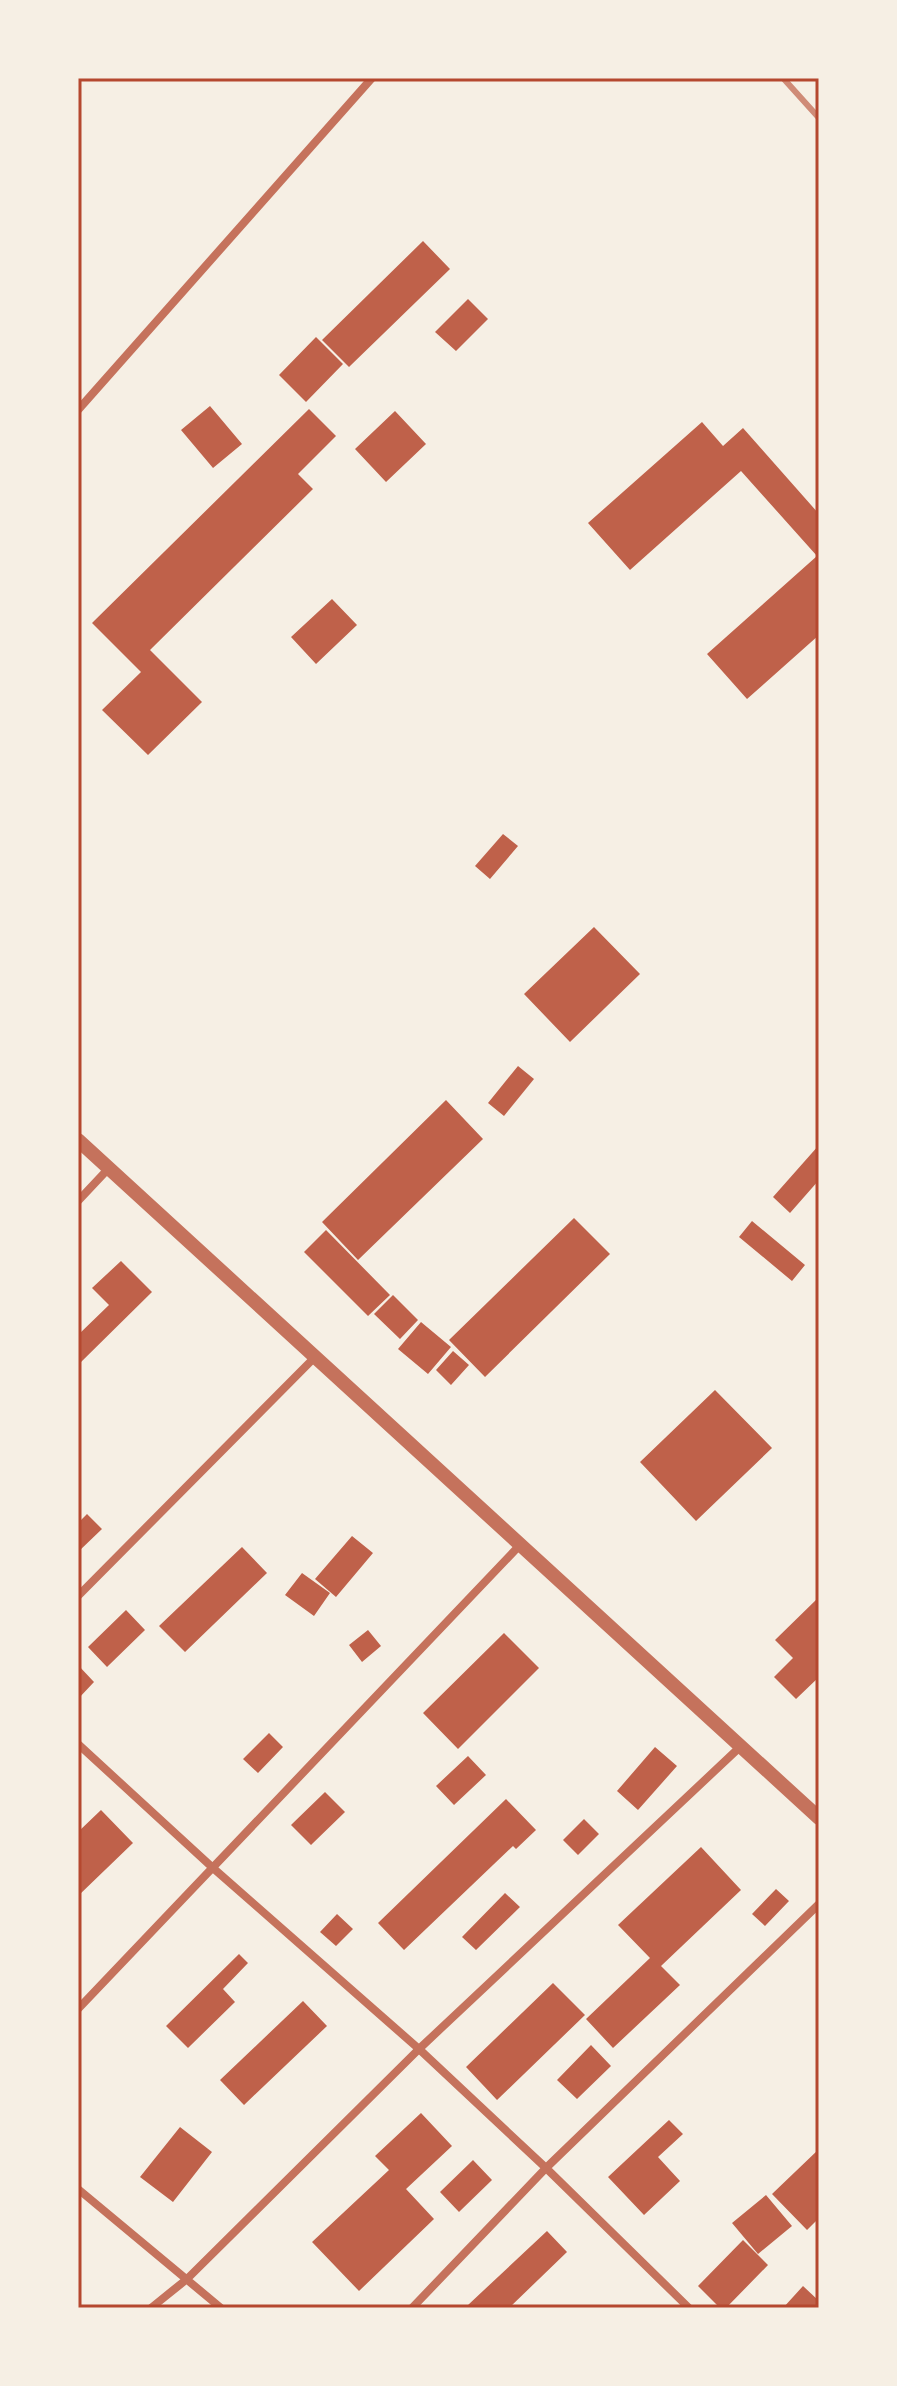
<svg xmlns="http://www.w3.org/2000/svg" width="897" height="2386" viewBox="0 0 897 2386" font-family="Spectral,serif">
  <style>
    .building { fill: #bf614a }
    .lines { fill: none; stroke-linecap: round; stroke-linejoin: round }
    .minor { stroke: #c5725c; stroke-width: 8 }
    .tertiary { stroke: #c5725c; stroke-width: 14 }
    .rail { stroke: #cf8b77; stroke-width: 6 }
    .neatline { fill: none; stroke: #b5482f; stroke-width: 3 }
  </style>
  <rect width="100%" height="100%" fill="#f6efe4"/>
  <!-- building -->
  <path class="building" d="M423,241L450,269L349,367L322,340Z
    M468,299L488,319L456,351L435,332Z
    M316,337L343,364L306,402L279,375Z
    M210,406L242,444L213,468L181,430Z
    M309,409L336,436L298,474L313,489L150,650L202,702L148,755L102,710L141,672L92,623Z
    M395,411L426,444L386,482L355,449Z
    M702,422L723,446L743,428L819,514V635L747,699L707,654L817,556L741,471L630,570L588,523Z
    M332,599L357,625L316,664L291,637Z
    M503,834L518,846L490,879L475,866Z
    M594,927L640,974L570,1042L524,994Z
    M518,1066L534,1079L504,1116L488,1103Z
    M446,1100L483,1139L358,1260L322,1222Z
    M819,1145V1180L790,1213L773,1197Z
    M574,1218L610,1254L485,1377L449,1340Z
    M752,1221L805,1265L792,1281L739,1237Z
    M326,1230L390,1295L368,1316L304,1252Z
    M121,1261L152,1292L78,1365V1335L109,1305L92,1288Z
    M393,1295L418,1320L400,1339L374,1314Z
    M421,1322L451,1347L428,1374L398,1349Z
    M453,1351L469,1365L451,1385L436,1370Z
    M715,1390L772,1448L696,1521L640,1462Z
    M87,1514L102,1529L78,1552V1523Z
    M352,1536L373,1553L336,1597L315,1579Z
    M242,1547L267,1573L185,1652L159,1626Z
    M302,1573L330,1593L314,1616L285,1595Z
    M819,1597V1677L796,1699L774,1677L793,1658L775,1640Z
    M126,1610L145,1630L107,1667L88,1647Z
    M368,1630L381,1646L362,1662L349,1645Z
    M504,1633L539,1668L458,1749L423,1713Z
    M78,1665L94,1682L78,1699Z
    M269,1733L283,1747L258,1773L243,1759Z
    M655,1747L677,1766L638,1810L617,1791Z
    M468,1756L486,1775L454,1805L436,1786Z
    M325,1792L345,1812L311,1845L291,1825Z
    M506,1799L536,1830L516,1849L513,1846L404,1950L378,1923Z
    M101,1810L133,1843L78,1896V1832Z
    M584,1819L599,1834L578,1855L563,1840Z
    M701,1847L741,1890L661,1966L680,1985L613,2048L586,2019L650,1958L618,1925Z
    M776,1889L789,1901L765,1926L752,1914Z
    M505,1893L520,1907L476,1950L462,1937Z
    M337,1914L353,1929L336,1946L320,1932Z
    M239,1954L248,1963L223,1989L235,2002L188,2048L166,2026Z
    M553,1983L585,2015L497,2100L466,2067Z
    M303,2001L327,2026L244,2105L220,2080Z
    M591,2045L611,2066L577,2099L557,2080Z
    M421,2113L452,2146L406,2189L434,2219L359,2291L312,2242L389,2170L375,2156Z
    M669,2120L683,2134L658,2157L680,2181L644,2215L608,2177Z
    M180,2127L212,2152L173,2202L140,2177Z
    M819,2149V2218L807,2230L772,2194Z
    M473,2160L492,2180L459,2212L440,2192Z
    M766,2195L792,2226L758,2254L732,2223Z
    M547,2231L567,2252L509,2308H471L468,2305Z
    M743,2240L768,2265L726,2308H720L698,2286Z
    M803,2286L819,2301L814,2308H783Z"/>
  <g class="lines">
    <!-- minor -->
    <path class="minor" d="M78,410L372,78
      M78,1201L109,1168
      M78,1596L315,1357
      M78,1744L213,1868L419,2049L546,2168L689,2308
      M78,2009L520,1545
      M78,2189L221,2308
      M151,2308L187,2279L419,2049L740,1747
      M412,2308L546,2168L819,1904"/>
    <!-- tertiary -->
    <path class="tertiary" d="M78,1140L819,1818"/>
    <!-- rail -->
    <path class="rail" d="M783,78L819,118"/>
  </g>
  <!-- border -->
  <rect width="897" height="2386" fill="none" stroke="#f6efe4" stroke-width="160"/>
  <rect x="80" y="80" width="737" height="2226" class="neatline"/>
</svg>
